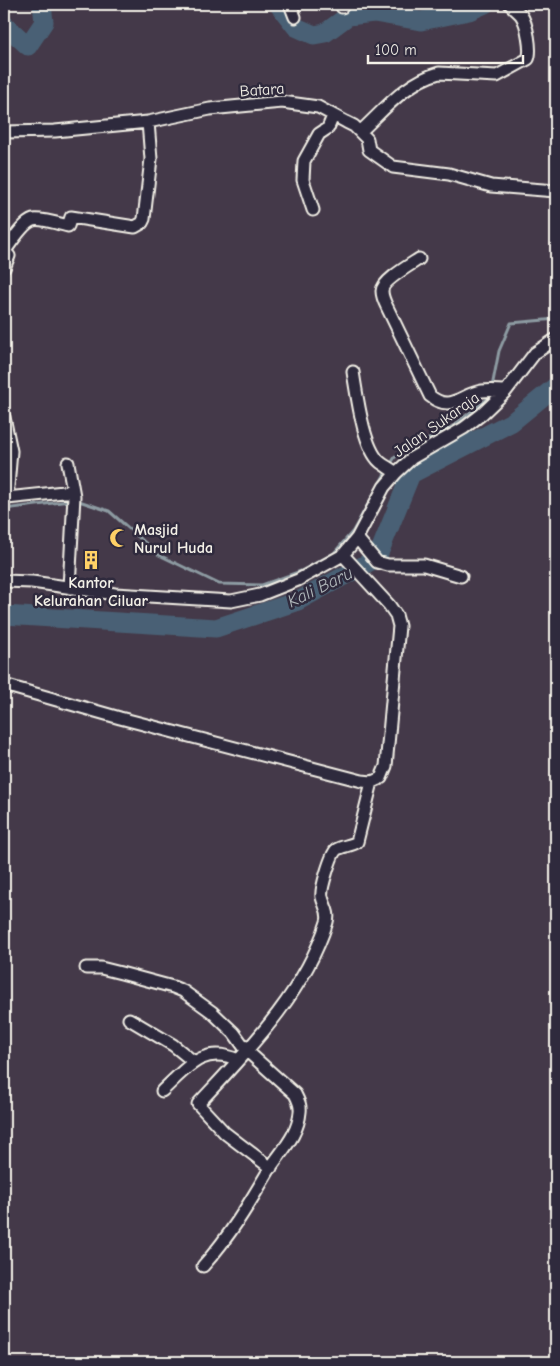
<svg xmlns="http://www.w3.org/2000/svg" width="560" height="1366" viewBox="0 0 560 1366" font-family="'Comic Neue',sans-serif">
  <style>
    .lines { fill: none; stroke-linecap: round; stroke-linejoin: round }
    .stream { stroke: #8d9ba2; stroke-width: 3 }
    .river { stroke: #496174; stroke-width: 19 }
    .street-casing { stroke: #f4f1e8; stroke-width: 15 }
    .street { stroke: #2f2a3d; stroke-width: 11 }
    .labels { text-anchor: middle; stroke-width: 5; stroke-linejoin: round; paint-order: stroke }
    .street-label { font-size: 16px; fill: #f4f1e8; stroke: #2f2a3d }
    .poi-label { font-size: 16px; font-weight: bold; fill: #f4f1e8; stroke: #2f2a3d; text-anchor: start }
    .water-label { font-size: 18px; font-style: italic; fill: #b0b7ba; stroke: #2f2a3d }
  </style>
  <rect width="100%" height="100%" fill="#443949"/>
  <filter id="ink" filterUnits="userSpaceOnUse"><feTurbulence type="fractalNoise" baseFrequency=".02" numOctaves="2"/><feDisplacementMap in="SourceGraphic" scale="10" xChannelSelector="R" yChannelSelector="G"/><feConvolveMatrix kernelMatrix="1 2 1 2 8 2 1 2 1" color-interpolation-filters="sRGB"/></filter>
  <g filter="url(#ink)">
    <g class="lines">
      <!-- stream -->
      <path class="stream" d="M492,387L499,351L511,323L556,319
        M390,465L395,457L453,426L490,397L491,393
        M76,500L109,511L159,555L219,584L262,585L301,571L334,553L353,531L387,470
        M4,509L70,501"/>
      <!-- river -->
      <path class="river" d="M278,4L296,27L314,35L325,33L348,16L374,13L421,21L469,11L485,4
        M4,24L28,46L44,22L42,4
        M4,615L216,628L298,601L377,558L411,474L512,422L556,386"/>
      <!-- street casing -->
      <g class="street-casing">
        <path id="street" d="M290,4L295,17
          M341,4L342,7
          M386,4H387
          M4,132L55,131L148,122L210,109L282,102L318,107L346,122L354,126L367,139L369,150L393,167L449,174L491,186L556,191
          M360,132C384,110 406,82 439,73L497,76L528,59C532,51 527,23 521,15C518,11 513,8 510,4
          M313,210L303,180L304,161L319,134L328,128L333,116
          M4,251L9,256L4,268
          M4,252C11,243 23,223 33,220C40,218 60,224 68,226L71,217L135,227L142,223L144,219L151,159L148,122
          M419,259C410,265 382,281 382,291C382,296 385,303 387,307L430,396C451,413 461,394 482,391C490,390 498,391 506,391
          M353,372C357,395 363,447 380,462C385,466 391,469 396,473
          M4,417L11,451L7,498L73,491
          M68,463L74,496L69,588
          M357,538L377,562L388,565H424L461,576
          M4,581L32,582L115,594L231,601L260,595L298,580L343,555L357,538L384,487L396,473L412,458L464,428L482,414L506,391L535,353L556,339
          M4,685L120,718L362,781L372,782L381,778L386,766L399,626L396,615L389,605L343,555
          M86,968H101L121,973L173,987L183,991L212,1012L234,1033L247,1051L295,1094C298,1100 301,1105 300,1112C298,1136 281,1151 269,1170C249,1204 230,1236 203,1266
          M129,1019L173,1045L194,1062
          M162,1091C186,1069 203,1044 238,1060
          M271,1168L225,1133L198,1104C248,1050 304,994 327,922C330,912 324,906 322,897C320,890 331,855 336,850C341,846 351,846 357,842L372,782"/>
      </g>
      <!-- street -->
      <use href="#street" class="street"/>
    </g>
  </g>
  <!-- icons -->
  <defs>
    <g id="mosque-bare" transform="scale(1.5)"><path d="M3.5-4.9A6 6 0 1 0 3.5 4.9A5 5 0 1 1 3.5-4.9Z" fill="#ffd166" stroke="#2f2a3d" stroke-width="2.5" paint-order="stroke"/></g>
    <g id="building-bare" transform="scale(1.5)"><path d="M-4-6H4V6H1V3H-1V6H-4ZM-2.5-4.3h1.7v1.8h-1.7ZM.8-4.3h1.7v1.8H.8ZM-2.5-1h1.7V.8h-1.7ZM.8-1h1.7V.8H.8Z" fill="#ffd166" stroke="#2f2a3d" stroke-width="2.5" paint-order="stroke"/></g>
  </defs>
  <g fill-rule="evenodd">
    <use href="#mosque-bare" x="119" y="538"/>
    <use href="#building-bare" x="91" y="560"/>
  </g>
  <g class="labels">
    <!-- street labels -->
    <g class="street-label">
      <text transform="translate(262 89) rotate(-4)" y="6">Batara</text>
      <text transform="translate(436 424) rotate(-35)" y="6">Jalan Sukaraja</text>
    </g>
    <!-- poi labels -->
    <g class="poi-label">
      <text x="134" y="535">Masjid<tspan x="134" dy="18">Nurul Huda</tspan></text>
      <text x="91" y="588" text-anchor="middle">Kantor<tspan x="91" dy="18">Kelurahan Ciluar</tspan></text>
    </g>
    <!-- water labels -->
    <g class="water-label">
      <text transform="translate(320 587) rotate(-26)" y="6">Kali Baru</text>
    </g>
  </g>
  <!-- margin -->
  <rect width="560" height="1366" fill="none" stroke="#2f2a3d" stroke-width="20"/>
  <rect x="10" y="10" width="540" height="1346" fill="none" stroke="#f4f1e8" stroke-width="2" filter="url(#ink)"/>
  <!-- scale -->
  <path d="M368 55v8h155v-8" fill="none" stroke="#f4f1e8" stroke-width="2.5"/>
  <text x="375" y="55" font-size="15" fill="#f4f1e8" stroke="#2f2a3d" stroke-width="4" paint-order="stroke">100 m</text>
</svg>
